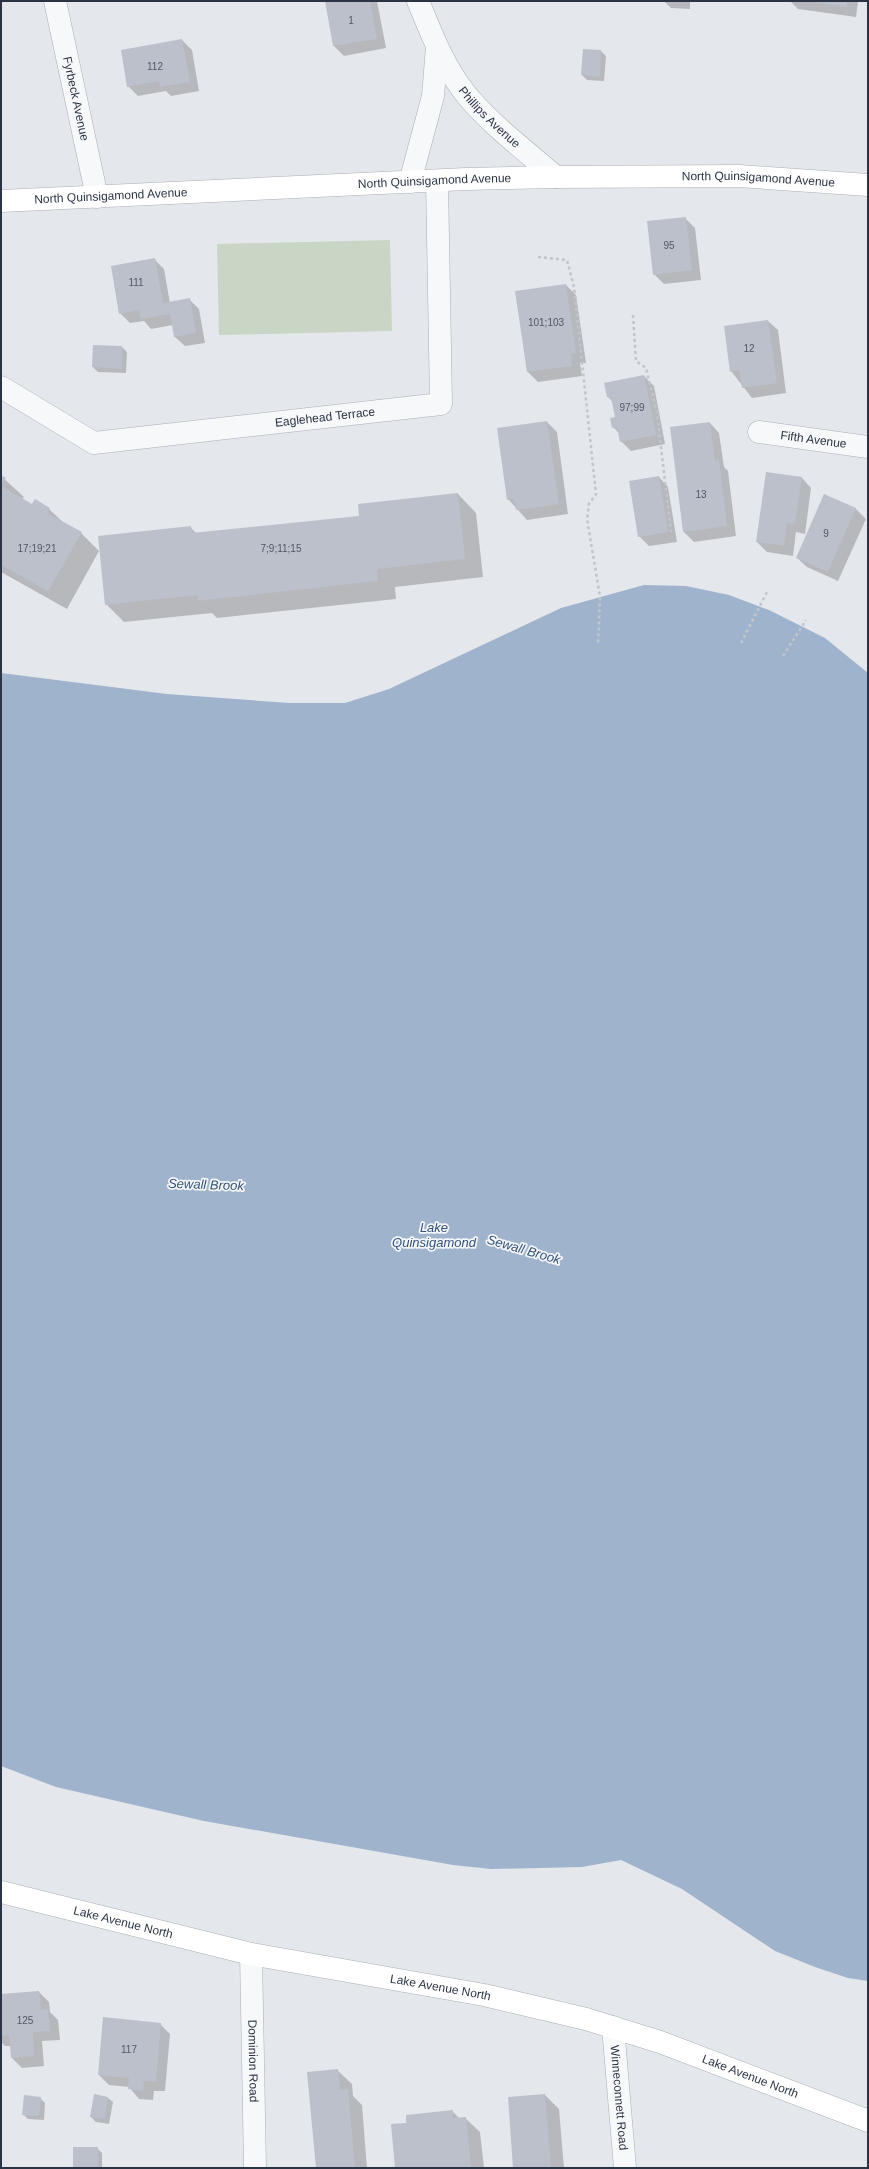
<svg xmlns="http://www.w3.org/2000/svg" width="869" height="2169" viewBox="0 0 869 2169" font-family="Helvetica,sans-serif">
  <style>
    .green { fill: #c9d6c5 }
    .water { fill: #9fb4cc }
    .shadow { fill: #0003 }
    .building { fill: #bbc0ca }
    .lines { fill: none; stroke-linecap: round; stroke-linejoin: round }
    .street-casing { stroke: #a9aeb7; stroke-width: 23 }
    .secondary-casing { stroke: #a9aeb7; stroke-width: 23 }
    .path { stroke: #c2c5cb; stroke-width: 2.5; stroke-dasharray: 3 3; stroke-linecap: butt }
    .street { stroke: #f7f8fa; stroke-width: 22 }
    .secondary { stroke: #fff; stroke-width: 22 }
    .labels { text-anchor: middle; stroke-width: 3.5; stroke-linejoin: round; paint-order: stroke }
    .number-label { font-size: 10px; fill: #4f5766 }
    .street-label { font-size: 12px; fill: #2b3445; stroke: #f4f6f9 }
    .water-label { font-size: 13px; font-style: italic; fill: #34527a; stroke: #f4f6f9 }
  </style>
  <rect width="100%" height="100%" fill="#e4e7ec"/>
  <!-- green -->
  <path class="green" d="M390,240L392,331L219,335L217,244Z"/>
  <!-- water -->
  <path class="water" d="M644,585L686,586L729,595L769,610L825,638L868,673V1981L848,1978L815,1967L775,1951L682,1889L621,1860L582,1867L491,1869L453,1865L204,1821L56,1787L1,1766V673L167,694L289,703H345L389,689L561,608Z"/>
  <!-- shadow -->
  <path class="shadow" d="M326,1H377L386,48L344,56L334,46Z
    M664,1H690V9L671,8Z
    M790,1H858L856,17L798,9Z
    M182,40L192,50L199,91L171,96L166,91L138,96L128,86Z
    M601,51L606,56L604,81L587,80L582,75Z
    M685,218L695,228L701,280L664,284L654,274Z
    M154,259L164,269L170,303L189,299L199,309L205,343L185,346L175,337L173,325L151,329L144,321L130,323L120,313Z
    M566,285L576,295L586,363H580L582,376L538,382L528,372L516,292Z
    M768,321L778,330L786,393L752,398L731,371Z
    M94,346L122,347L127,352L126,373L98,372L93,367Z
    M644,376L654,386L665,444L631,451L621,441L620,434L613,427L616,418L613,402L608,397L605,383Z
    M547,422L557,432L568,514L527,520L508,499Z
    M710,423L719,433L724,467L728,471L736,536L694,542L684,532Z
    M1,476L24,497L22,499L33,505L49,509L64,523L81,533L99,551L67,609L1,572Z
    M659,477L668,487L677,542L649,546L639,536Z
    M802,478L811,488L805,534L796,532L793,556L767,552L757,542Z
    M458,494L476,513L483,577L395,587L396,599L217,618L212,613L124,622L106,604L190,527L197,534L360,517Z
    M824,495L856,509L866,519L838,581L807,567L797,558Z
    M39,1992L49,2002L50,2012L58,2020L60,2040L42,2041L44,2066L22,2068L12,2058L11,2046H5L1,2042V1995Z
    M104,2019L160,2024L170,2034L165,2091H154L153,2100L139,2099L129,2087L109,2085L99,2075Z
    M337,2070L352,2084L353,2096L362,2105L367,2168H317Z
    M545,2095L559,2109L564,2168H514Z
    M40,2098L45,2103L44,2120L28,2119L23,2114Z
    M108,2098L113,2102L109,2124L96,2122L91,2117Z
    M452,2111L460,2119L465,2118L480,2132L484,2168H396L408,2123Z
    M97,2148L102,2153V2168H74Z"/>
  <!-- building -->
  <path class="building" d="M325,1H370L377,39L333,46Z
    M805,1H847V7Z
    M182,39L190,82L160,87L159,81L127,87L121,50Z
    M583,49L601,50L600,77L581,75Z
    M686,217L692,270L653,275L647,221Z
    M155,258L163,303L190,298L196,333L174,337L170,314L141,319L139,310L119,314L111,266Z
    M566,284L576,353L571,354L572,366L527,372L515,291Z
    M768,320L777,383L742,388L739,370L730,372L724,326Z
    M93,345L122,346V369L92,367Z
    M644,375L656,435L620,442L617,427L612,428L610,418L615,417L611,397H607L604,383Z
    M547,421L559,504L516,510L514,499L507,500L497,428Z
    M710,422L715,461L719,460L727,526L683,532L670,427Z
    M766,472L802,477L795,524L787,523L784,546L756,542Z
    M1,475L6,478L1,486L32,504L35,499L50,508L47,513L82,532L48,591L1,565Z
    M659,476L668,532L638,537L629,481Z
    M458,493L465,559L377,569L378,581L198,601L197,595L105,605L98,536L191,526L192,533L359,516L358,504Z
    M824,494L856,508L828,572L796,558Z
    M39,1991L41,2010L48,2009L50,2031L33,2032L34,2056L11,2058L9,2035L1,2036V1994Z
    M103,2017L161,2023L156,2082L144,2081L143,2091L128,2089L129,2078L98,2075Z
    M338,2069L340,2090L348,2089L355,2168H316L307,2072Z
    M94,2094L108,2097L105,2119L90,2117Z
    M545,2094L551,2168H513L508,2097Z
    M24,2095L41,2097L39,2116L22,2115Z
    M453,2110V2118L466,2117L471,2168H395L391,2124L406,2123V2115Z
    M73,2147H98V2168H73Z"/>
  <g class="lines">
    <!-- street casing -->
    <g class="street-casing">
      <g id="street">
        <path id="s1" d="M55,1L97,197"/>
        <path id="s2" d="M418,1C432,35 445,70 469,98C494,127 527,152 556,177"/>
        <path d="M410,182L433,96L437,47"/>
        <path id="s3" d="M1,387L94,443L441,404L437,181"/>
        <path id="s4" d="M759,432L868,447"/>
        <path id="s5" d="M251,1954L255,2168"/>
        <path id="s6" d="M613,2027L625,2168"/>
      </g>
    </g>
    <!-- secondary casing -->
    <g class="secondary-casing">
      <g id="secondary">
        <path id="s7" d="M1,201L466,179L556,177L739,176L868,185"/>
        <path id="s8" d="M1,1892L251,1954L484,1995L586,2019L660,2042L868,2121"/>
      </g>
    </g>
    <!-- path -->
    <path class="path" d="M538,257L567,260L574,287L596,494L589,504L587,519L600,597L598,644
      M633,315L636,361L646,368L657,413L671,532
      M741,643L768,590
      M783,656L806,620"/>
    <!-- street -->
    <use href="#street" class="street"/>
    <!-- secondary -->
    <use href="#secondary" class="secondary"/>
  </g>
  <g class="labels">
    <!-- number labels -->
    <g class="number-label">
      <text x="351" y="24">1</text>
      <text x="155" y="70">112</text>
      <text x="669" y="249">95</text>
      <text x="136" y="286">111</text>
      <text x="546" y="326">101;103</text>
      <text x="749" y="352">12</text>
      <text x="632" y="411">97;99</text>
      <text x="701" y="498">13</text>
      <text x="826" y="537">9</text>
      <text x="37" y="552">17;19;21</text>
      <text x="281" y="552">7;9;11;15</text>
      <text x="25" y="2024">125</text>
      <text x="129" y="2053">117</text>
    </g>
    <!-- street labels -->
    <g class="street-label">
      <text dy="4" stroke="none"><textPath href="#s1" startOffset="100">Fyrbeck Avenue</textPath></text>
      <text dy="4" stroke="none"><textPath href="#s2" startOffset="138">Phillips Avenue</textPath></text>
      <text dy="4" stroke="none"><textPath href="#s7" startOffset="758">North Quinsigamond Avenue</textPath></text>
      <text dy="4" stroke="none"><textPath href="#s7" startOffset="434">North Quinsigamond Avenue</textPath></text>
      <text dy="4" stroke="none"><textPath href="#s7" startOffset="110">North Quinsigamond Avenue</textPath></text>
      <text dy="4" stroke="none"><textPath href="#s3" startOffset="341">Eaglehead Terrace</textPath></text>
      <text dy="4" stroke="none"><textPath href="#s4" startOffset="55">Fifth Avenue</textPath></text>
      <text dy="4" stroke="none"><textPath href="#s8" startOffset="126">Lake Avenue North</textPath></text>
      <text dy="4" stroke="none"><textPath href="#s8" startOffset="450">Lake Avenue North</textPath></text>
      <text dy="4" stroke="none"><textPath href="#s5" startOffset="107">Dominion Road</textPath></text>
      <text dy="4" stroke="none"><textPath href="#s8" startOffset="773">Lake Avenue North</textPath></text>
      <text dy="4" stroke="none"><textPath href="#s6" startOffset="71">Winneconnett Road</textPath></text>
    </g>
    <!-- water labels -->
    <g class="water-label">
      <text transform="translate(206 1184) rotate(2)" y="5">Sewall Brook</text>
      <text x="434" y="1232">Lake<tspan x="434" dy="15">Quinsigamond</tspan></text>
      <text transform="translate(524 1249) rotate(16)" y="5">Sewall Brook</text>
    </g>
  </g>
  <!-- border -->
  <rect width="869" height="2169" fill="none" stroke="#2b3445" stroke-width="4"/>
</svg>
